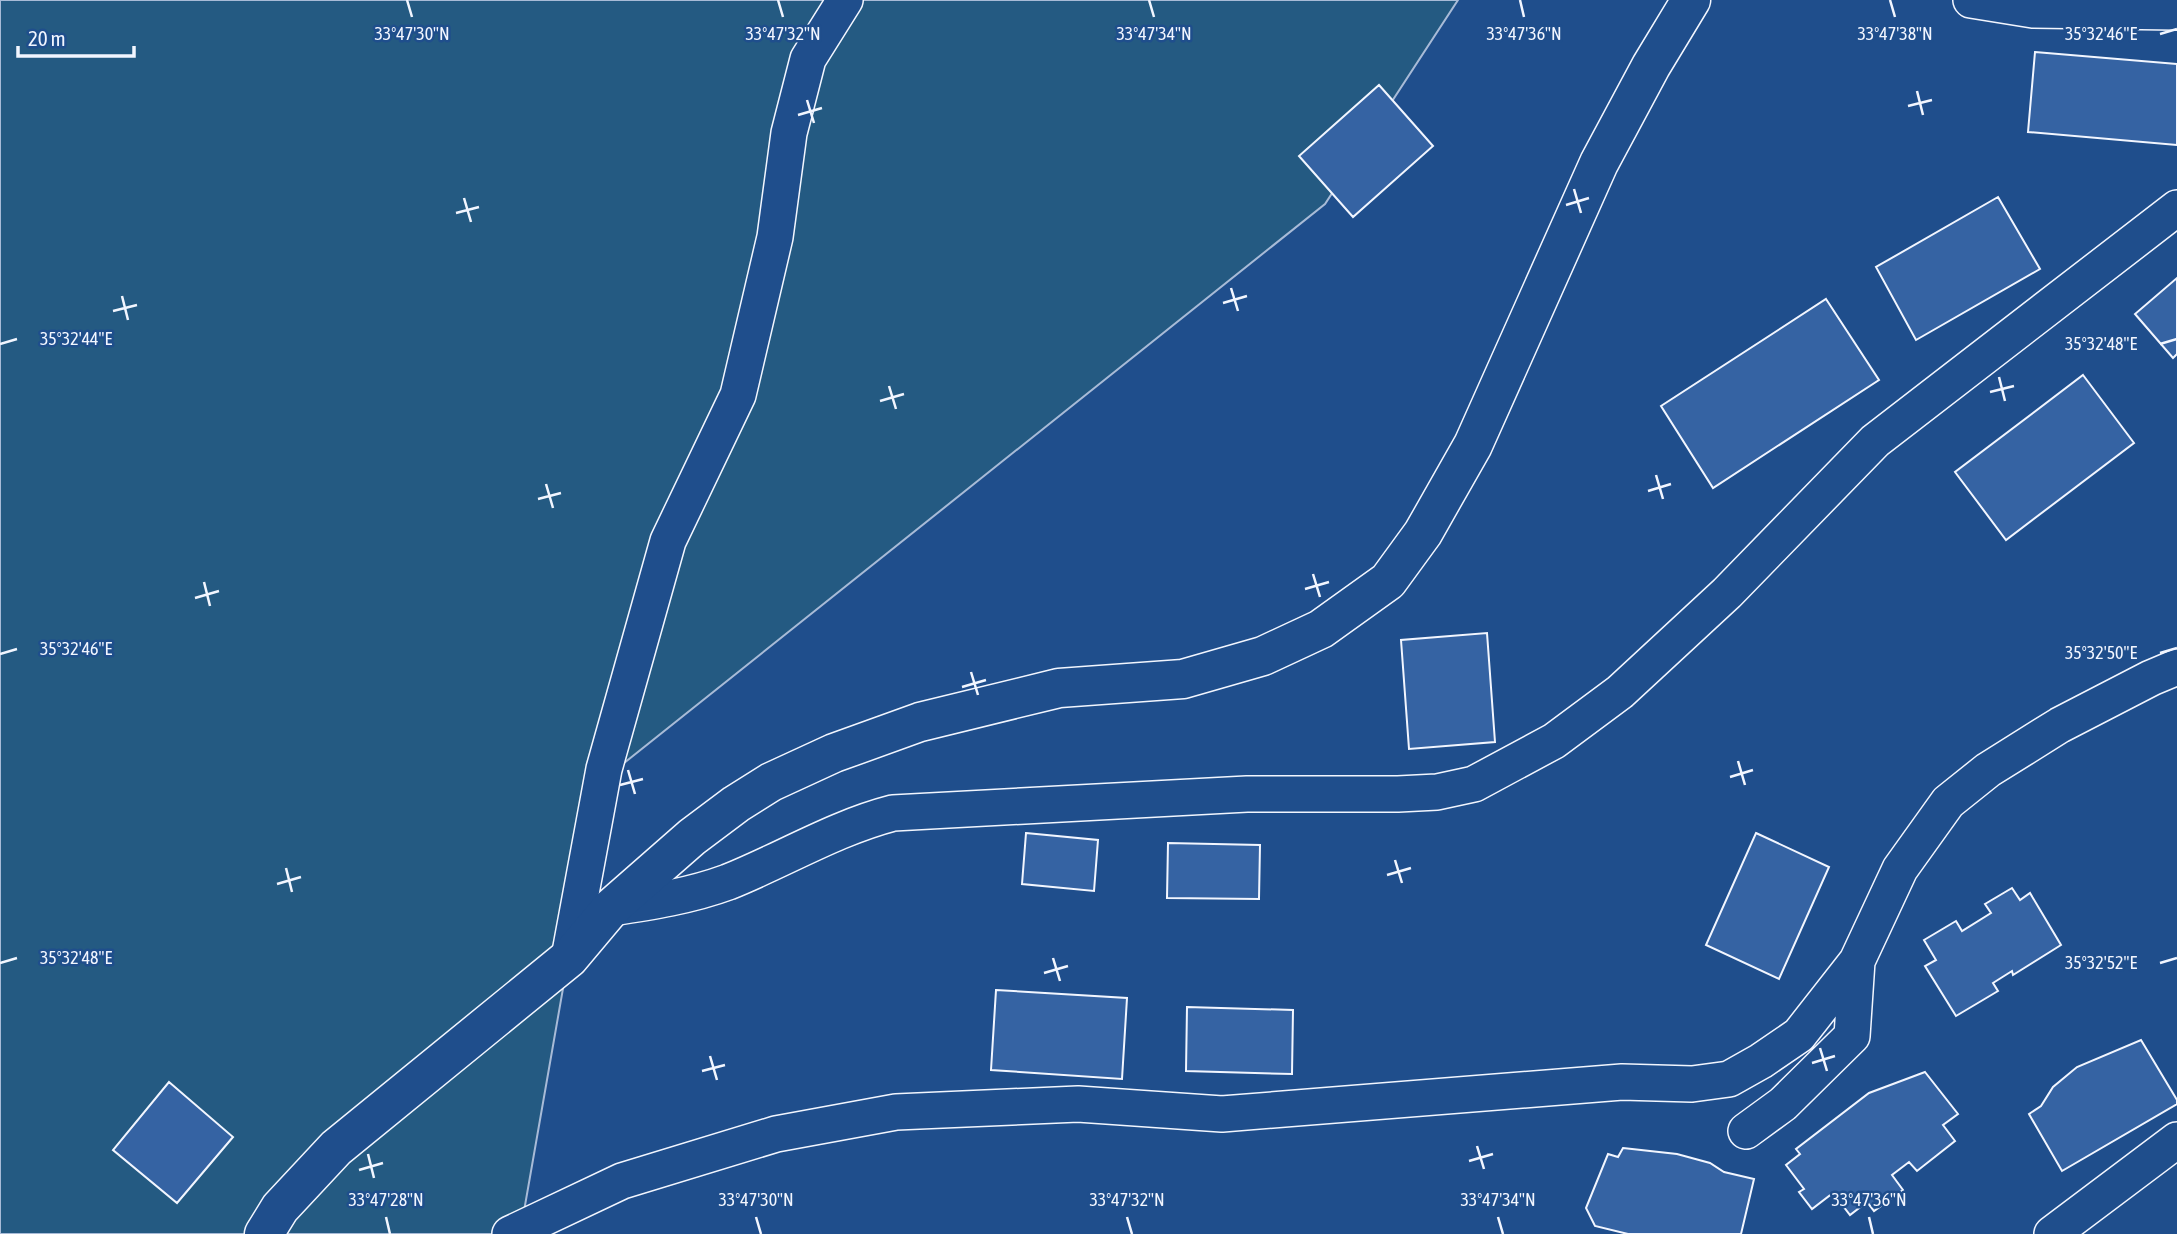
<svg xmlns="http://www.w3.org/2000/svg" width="2177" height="1234" viewBox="0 0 2177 1234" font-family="'Asap Condensed',sans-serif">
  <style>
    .green { fill: #245a82; stroke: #a8bbd7; stroke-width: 2 }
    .building { fill: #3563a3; stroke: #f2f6ff; stroke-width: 2 }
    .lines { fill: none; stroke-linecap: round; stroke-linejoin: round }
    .minor-casing { stroke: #f2f6ff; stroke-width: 38 }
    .tertiary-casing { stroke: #f2f6ff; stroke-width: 41 }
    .minor { stroke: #1f4e8c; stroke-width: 35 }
    .tertiary { stroke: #1f4e8c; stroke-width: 38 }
    .ticks { fill: none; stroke: #f2f6ff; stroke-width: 2.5 }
    .ticks-label { font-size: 18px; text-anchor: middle; fill: #f2f6ff; stroke: #1f4e8c; stroke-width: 5; stroke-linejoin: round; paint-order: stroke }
  </style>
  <rect width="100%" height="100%" fill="#1f4e8c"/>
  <!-- green -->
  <path class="green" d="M0,0H1458L1325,204L599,783L520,1234H0Z"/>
  <!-- building -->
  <path class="building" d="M2035,52L2177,64V145L2028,132Z
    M1379,85L1433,146L1353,217L1299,156Z
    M1998,197L2040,269L1916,340L1876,267Z
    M2177,278V354L2173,358L2135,314Z
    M1826,299L1879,380L1713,488L1661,406Z
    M2083,375L2134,443L2006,540L1955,472Z
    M1487,633L1495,742L1409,749L1401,640Z
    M1026,833L1098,840L1094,891L1022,884Z
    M1756,833L1829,867L1779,979L1706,945Z
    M1168,843L1260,845L1259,899L1167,898Z
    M2012,888L2020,900L2030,893L2061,945L2013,975L2012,971L1993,983L1998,991L1956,1016L1925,966L1936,960L1924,940L1956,921L1962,931L1991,913L1985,904Z
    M996,990L1127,998L1122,1079L991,1070Z
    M1187,1007L1293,1010L1292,1074L1186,1071Z
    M2141,1040L2177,1100V1104L2062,1171L2029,1114L2041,1106L2053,1087L2077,1067Z
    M1925,1072L1958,1114L1943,1125L1955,1141L1917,1171L1909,1162L1892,1175L1903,1190L1874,1211L1867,1202L1850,1215L1833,1193L1812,1209L1799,1192L1804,1189L1786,1165L1800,1154L1796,1149L1869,1093Z
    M169,1082L233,1137L177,1203L113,1150Z
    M1623,1148L1677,1154L1710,1163L1724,1172L1754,1179L1741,1234H1628L1595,1226L1586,1208L1608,1154L1618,1157Z"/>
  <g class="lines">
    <!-- minor casing -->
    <g class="minor-casing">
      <path id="minor" d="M1971,0L2033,10L2177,12
        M611,908C651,902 690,896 728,882C783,860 835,828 893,813L1247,794H1398L1437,792L1474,784L1554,741L1620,692L1727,593L1875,441L2177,208
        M569,958L604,769L668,541L738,395L775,237L789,133L808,59L845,0
        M1746,1131L1783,1104L1852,1036L1857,961
        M510,1234L622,1181L776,1134L896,1112L1078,1104L1222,1114L1622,1082L1692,1084L1729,1079L1761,1061L1799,1035L1857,961L1900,869L1948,802L1988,770L2060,725L2151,678L2177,667
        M2052,1234L2177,1140"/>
    </g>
    <!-- tertiary casing -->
    <g class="tertiary-casing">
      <path id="tertiary" d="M264,1234L280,1208L336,1148L569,958L611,908L692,837L736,804L771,782L834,753L920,722L1059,688L1183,679L1263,656L1321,629L1388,581L1423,533L1473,445L1599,163L1651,66L1691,0"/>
    </g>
    <!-- minor -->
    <use href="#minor" class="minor"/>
    <!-- tertiary -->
    <use href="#tertiary" class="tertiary"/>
  </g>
  <!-- ticks -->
  <path class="ticks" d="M407,0L412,17M778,0L783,17M1149,0L1154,17M1520,0L1524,17M1890,0L1895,17M2160,34L2177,29M1917,91L1923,115M807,100L814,123M1908,106L1932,100M798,115L822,108M1574,189L1581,213M464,198L471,222M1566,205L1589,198M456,213L479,207M1231,288L1238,311M122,296L128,320M1223,303L1247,296M113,311L137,305M0,344L17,339M2160,344L2177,339M1999,377L2005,401M889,386L896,409M1990,392L2014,386M880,401L904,394M1656,475L1663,499M546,484L553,508M1648,491L1671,484M538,499L561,493M1313,574L1320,597M204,582L210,606M1305,589L1329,582M195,598L219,591M2160,653L2177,648M0,654L17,649M971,672L978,695M962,687L986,680M1738,761L1745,785M628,770L635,794M1730,777L1753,770M620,785L643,779M1395,860L1402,883M286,868L292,892M1387,875L1411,868M277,884L301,877M1053,958L1060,981M0,963L17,958M2160,963L2177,958M1044,973L1068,966M1820,1048L1827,1071M710,1056L717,1080M1812,1063L1835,1056M702,1071L725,1065M1477,1146L1484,1169M368,1154L374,1178M1469,1161L1493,1154M359,1170L383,1163M386,1217L390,1234M756,1217L761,1234M1127,1217L1132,1234M1498,1217L1503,1234M1869,1217L1873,1234"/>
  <g class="ticks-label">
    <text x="2101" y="40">35°32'46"E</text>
    <text x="412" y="40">33°47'30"N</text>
    <text x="783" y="40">33°47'32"N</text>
    <text x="1154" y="40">33°47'34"N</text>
    <text x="1524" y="40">33°47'36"N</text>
    <text x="1895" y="40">33°47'38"N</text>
    <text x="76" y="345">35°32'44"E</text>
    <text x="2101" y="350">35°32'48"E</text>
    <text x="76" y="655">35°32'46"E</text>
    <text x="2101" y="659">35°32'50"E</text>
    <text x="76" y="964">35°32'48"E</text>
    <text x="2101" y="969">35°32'52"E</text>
    <text x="386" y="1206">33°47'28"N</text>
    <text x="756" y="1206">33°47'30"N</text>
    <text x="1127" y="1206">33°47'32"N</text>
    <text x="1498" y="1206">33°47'34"N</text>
    <text x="1869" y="1206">33°47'36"N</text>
  </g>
  <!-- scale -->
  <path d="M18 46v10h116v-10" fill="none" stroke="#f2f6ff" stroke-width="3.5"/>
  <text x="28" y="46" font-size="21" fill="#f2f6ff" stroke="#1f4e8c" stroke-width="5" paint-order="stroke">20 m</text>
</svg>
